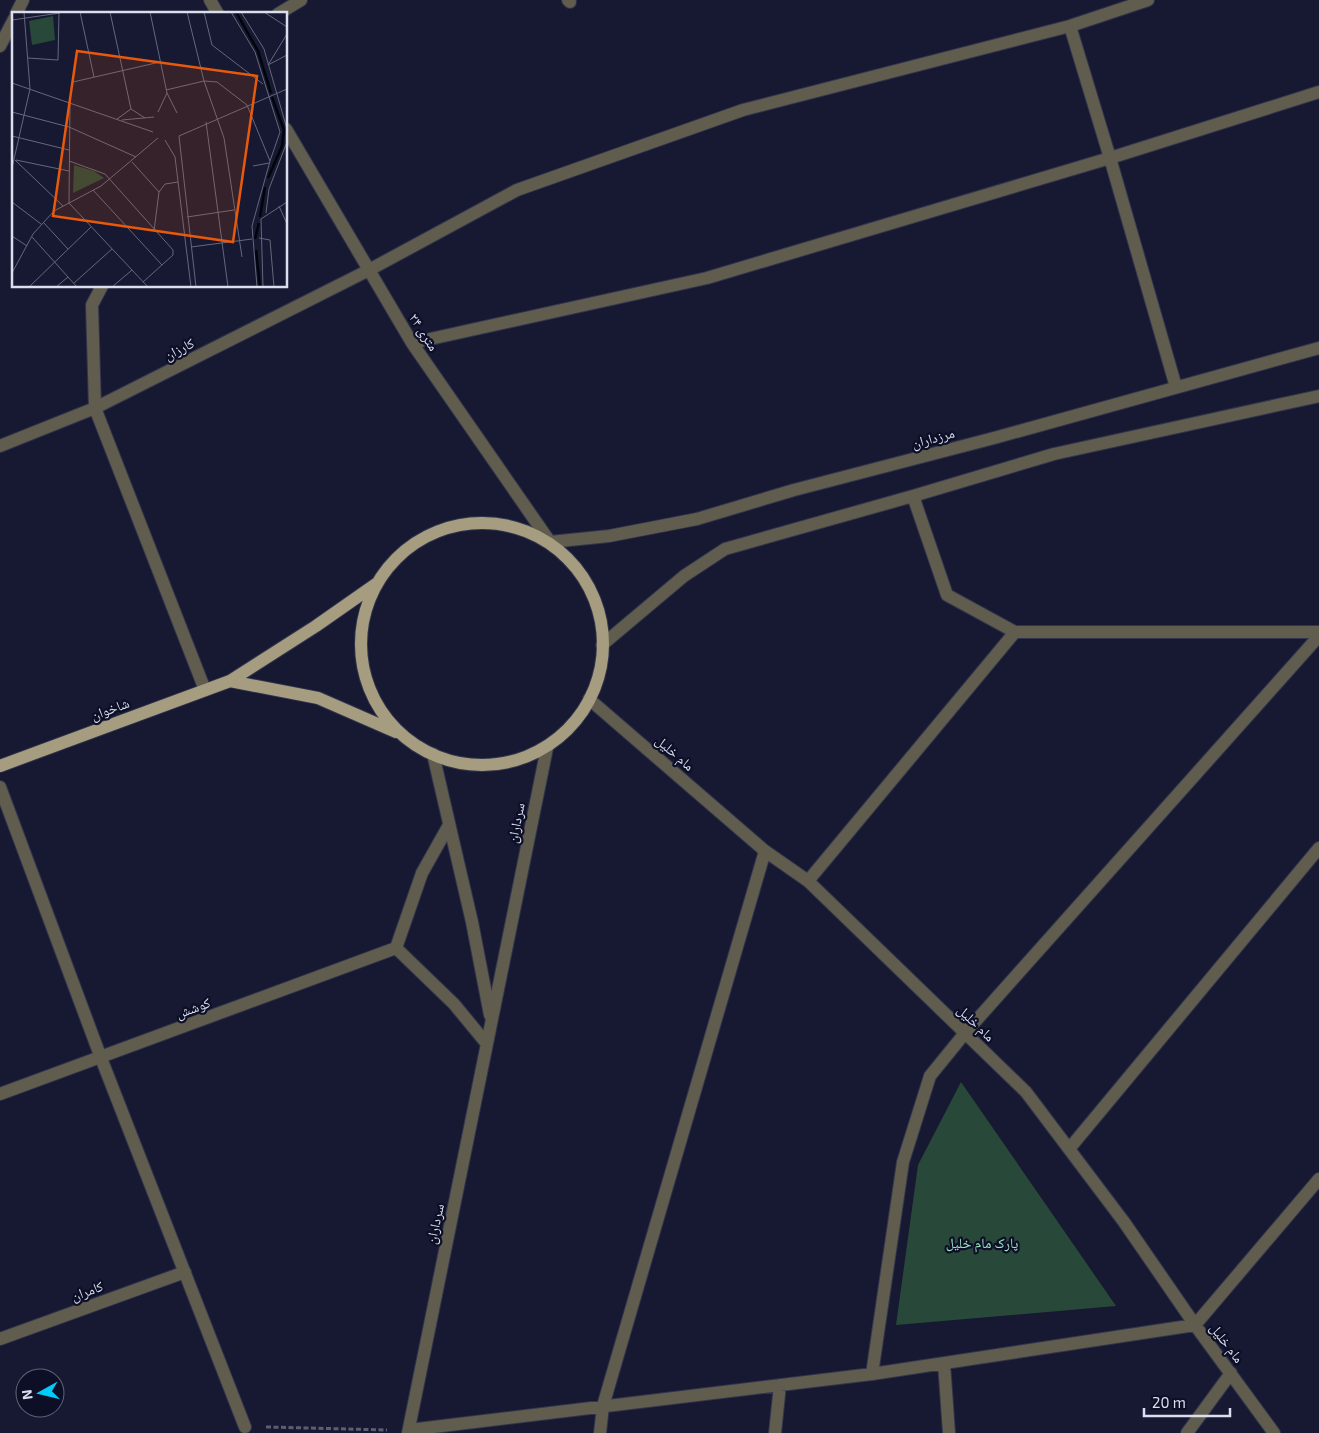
<svg xmlns="http://www.w3.org/2000/svg" width="1319" height="1433" viewBox="0 0 1319 1433" font-family="'Exo 2','Noto Naskh Arabic',sans-serif">
  <style>
    .green { fill: #284839 }
    .lines { fill: none; stroke-linecap: round; stroke-linejoin: round }
    .minor-casing { stroke: #31354c; stroke-width: 14 }
    .major-casing { stroke: #31354c; stroke-width: 14 }
    .path { stroke: #5b5e74; stroke-width: 3; stroke-dasharray: 5 2.5; stroke-linecap: butt }
    .minor { stroke: #605c4e; stroke-width: 12 }
    .major { stroke: #a69d81; stroke-width: 12 }
    .labels { text-anchor: middle; stroke-width: 4.5; stroke-linejoin: round; paint-order: stroke }
    .street-label { font-size: 14px; fill: #dadeef; stroke: #0d0f27 }
    .park-label { font-size: 14px; fill: #9fe5c4; stroke: #0d0f27 }
    .inset-river { fill: none; stroke: #00050c; stroke-width: 2.5 }
    .inset-road { fill: none; stroke: #64687d; stroke-width: 1 }
    .view { fill: #e8590c; fill-opacity: 0.15; stroke: #e8590c; stroke-width: 2.5 }
    .inset-edge { fill: none; stroke: #dadeef; stroke-width: 2.5 }
  </style>
  <rect width="100%" height="100%" fill="#161931"/>
  <!-- green -->
  <path class="green" d="M961,1082L1116,1306L896,1325L918,1165Z"/>
  <g class="lines">
    <!-- minor casing -->
    <g class="minor-casing">
      <path id="minor" d="M210,0L218,14
        M568,0L570,2
        M16,14L23,0
        M278,14L301,0
        M1070,26L1110,158L1176,387
        M0,46L14,19
        M286,129L412,343L550,542L609,536L697,519L794,490L994,438L1319,348
        M102,286L92,305L95,408L205,690
        M412,343L707,278L1110,158L1319,92
        M0,446L95,408L369,270L517,190L743,110L1070,26L1148,0
        M913,496L947,595L1015,632H1319
        M602,645L684,576L725,549L913,496L1054,454L1319,396
        M589,699L765,851L808,881L1026,1092L1124,1222L1195,1325L1274,1433
        M433,754L472,922L490,1015
        M0,787L101,1058L245,1427
        M808,881L1015,632
        M396,948L422,873L449,825
        M396,948L454,1004L487,1044
        M0,1094L396,948
        M1069,1149L1319,848
        M0,1339L185,1272
        M944,1363L949,1433
        M872,1374L903,1162L930,1076L965,1033L1319,636
        M409,1430L872,1374L1195,1325L1319,1179
        M408,1433L547,748
        M600,1433L603,1406L765,851
        M775,1433L780,1385
        M1187,1433L1231,1373"/>
    </g>
    <!-- major casing -->
    <g class="major-casing">
      <path id="major" d="M361 644a121 121 0 1 1 242 0a121 121 0 1 1-242 0Z
        M230,681L318,698L396,732
        M0,766L230,681L316,626L376,584"/>
    </g>
    <!-- path -->
    <path class="path" d="M266,1427L387,1430"/>
    <!-- minor -->
    <use href="#minor" class="minor"/>
    <!-- major -->
    <use href="#major" class="major"/>
  </g>
  <g class="labels">
    <!-- street labels -->
    <g class="street-label">
      <text transform="translate(424 332) rotate(57)" y="5">۲۴ متری</text>
      <text transform="translate(179 349) rotate(-27)" y="5">کارزان</text>
      <text transform="translate(933 438) rotate(-15)" y="5">مرزداران</text>
      <text transform="translate(110 709) rotate(-20)" y="5">شاخوان</text>
      <text transform="translate(675 753) rotate(41)" y="5">مام خلیل</text>
      <text transform="translate(516 823) rotate(-79)" y="5">سرداران</text>
      <text transform="translate(193 1008) rotate(-20)" y="5">کوشش</text>
      <text transform="translate(976 1023) rotate(44)" y="5">مام خلیل</text>
      <text transform="translate(435 1224) rotate(-78)" y="5">سرداران</text>
      <text transform="translate(87 1291) rotate(-20)" y="5">کامران</text>
      <text transform="translate(1227 1343) rotate(53)" y="5">مام خلیل</text>
    </g>
    <!-- park labels -->
    <g class="park-label">
      <text x="982" y="1248">پارک مام خلیل</text>
    </g>
  </g>
  <!-- overview -->
  <g transform="translate(12 12)">
    <rect width="275" height="275" fill="#161931"/>
    <path d="M41,4L43,28L20,33L17,9ZM62,153L82,159L92,166L61,181Z" fill="#284839"/>
    <path class="inset-river" d="M224,0L246,39L259,81M256,166L270,134L272,118L260,85M248,205L253,175M243,227L247,211M244,238L248,275"/>
    <path class="inset-road" d="M68,0L82,65M98,0L119,97M138,0L155,81L165,101M175,0L192,69L212,126L230,245M192,0L200,33L251,72M219,0L243,40L268,120L258,149M229,0L252,37L275,117M252,0L275,15M0,8L48,1M16,46L46,48L47,0M256,53L275,22M256,53L275,43M61,70L148,50M0,71L141,120M154,78L192,69L205,70L235,93L258,149L240,214L245,275M58,90L57,191L136,275M119,97L133,106M0,100L57,115L124,145M146,100L155,81M105,107L119,97M110,108L142,105M194,110L216,275M0,124L57,138M153,128L163,145L179,275M3,148L51,194M4,148L57,159M57,149L93,162L161,238V243L131,270M120,150L147,180M241,154L257,151M0,156L18,77L12,0M81,178L150,253M0,190L29,212M267,194L275,212M254,201L257,177L275,130M175,205L222,198M31,210L56,237M142,219L147,180L153,172L166,170M0,224L15,234M20,225L65,275M247,226L258,228L262,275M179,235L240,227M0,261L21,222L42,199L89,174L146,126M62,271L100,237M17,275L79,215M44,275L56,265M100,275L120,258M184,275L167,124L275,77M251,275L249,207L275,190"/>
    <path class="view" d="M65,39L245,64L221,230L41,204Z"/>
    <rect width="275" height="275" class="inset-edge"/>
  </g>
  <!-- north arrow -->
  <g transform="translate(40 1393) rotate(262)"><circle r="24" fill="#0d0f27" stroke="#5f6277"/>
  <path d="M0-4L9 19L0 12L-9 19Z" fill="#00cbf9"/>
  <text y="-8" font-size="14" font-weight="bold" text-anchor="middle" fill="#dadeef">N</text>
  </g>
  <!-- scale -->
  <path d="M1144 1408v8h86v-8" fill="none" stroke="#dadeef" stroke-width="2.5"/>
  <text x="1152" y="1408" font-size="15" fill="#dadeef" stroke="#0d0f27" stroke-width="4" paint-order="stroke">20 m</text>
</svg>
